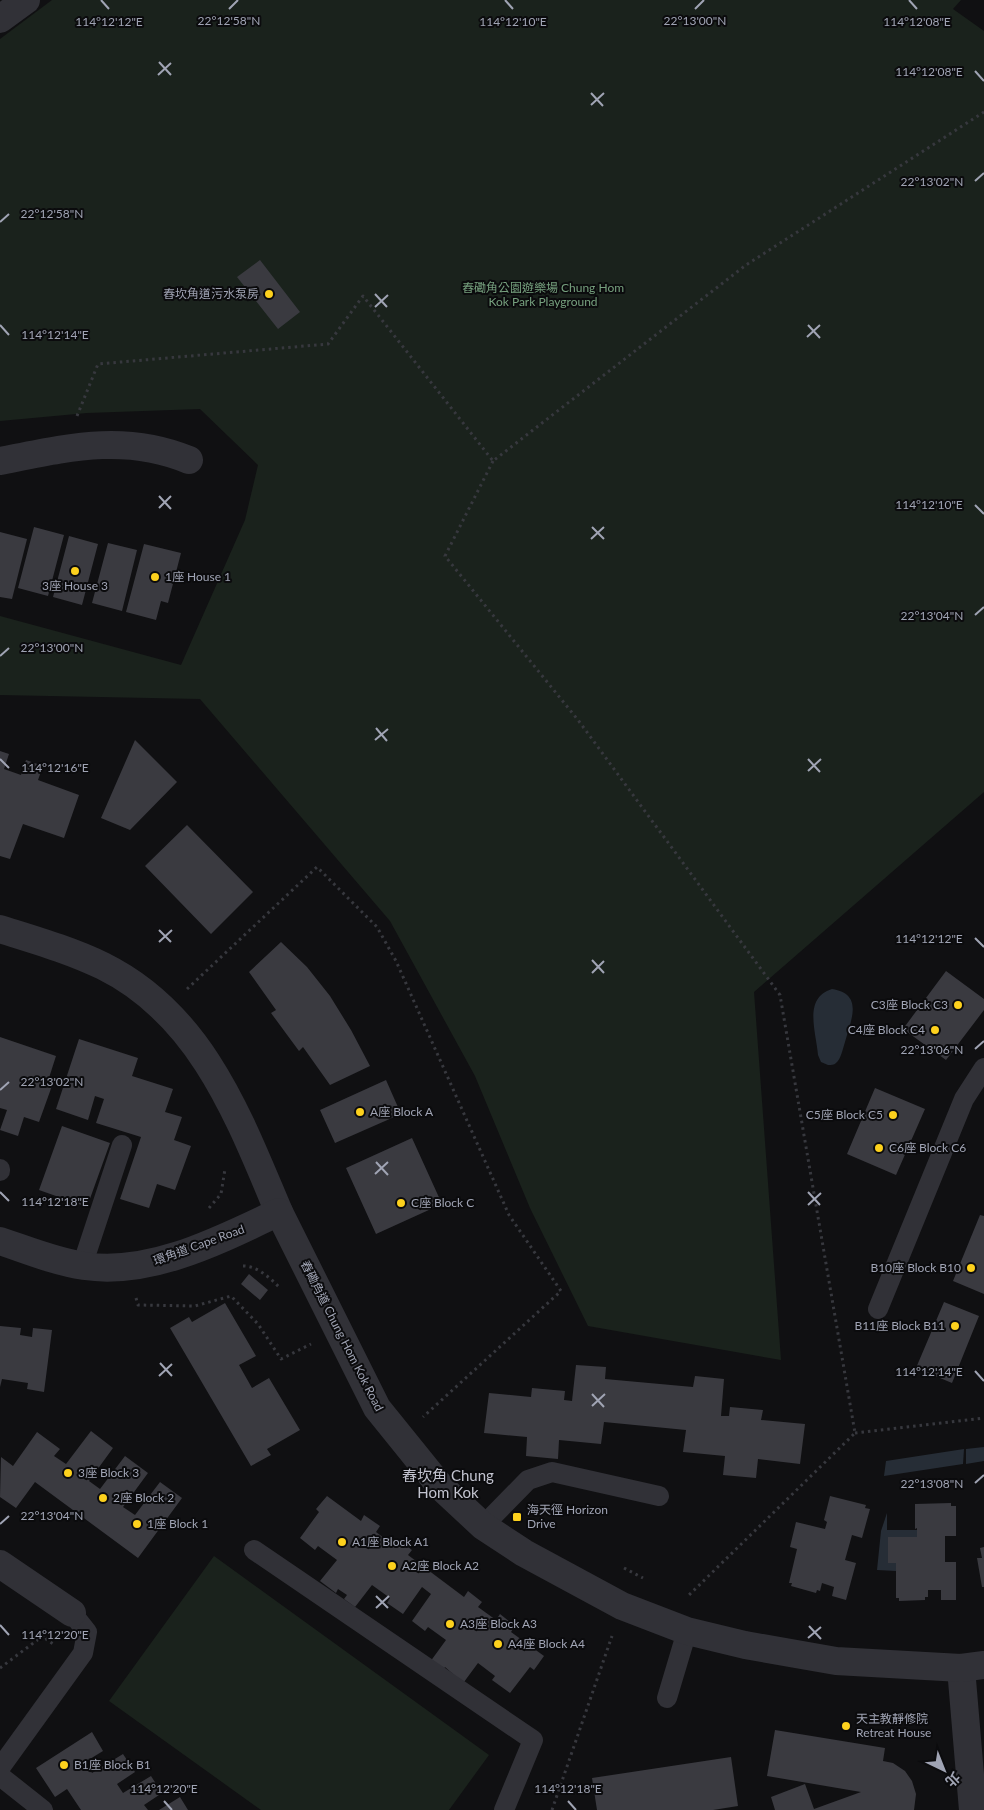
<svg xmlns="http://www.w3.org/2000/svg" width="984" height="1810" viewBox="0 0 984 1810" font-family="Lato,'Noto Sans TC',sans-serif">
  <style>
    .green { fill: #1a221c }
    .water { fill: #262d36 }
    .building { fill: #3a3a40 }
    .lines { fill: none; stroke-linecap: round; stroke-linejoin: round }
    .path { stroke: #37383e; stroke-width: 3; stroke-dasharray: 2.5 4; stroke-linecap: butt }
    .service { stroke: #313137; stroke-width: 20 }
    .minor { stroke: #313137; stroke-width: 28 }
    .tertiary { stroke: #313137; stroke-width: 28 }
    .ticks { fill: none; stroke: #a0a4b4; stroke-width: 2 }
    .poi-dot { fill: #fdd11d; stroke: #0b0b0d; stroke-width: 2 }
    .labels { text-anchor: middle; stroke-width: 4; stroke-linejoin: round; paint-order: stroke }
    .park-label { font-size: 12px; fill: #76a07e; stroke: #0b0b0d }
    .poi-label { font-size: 12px; fill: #a0a4b4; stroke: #0b0b0d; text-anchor: start }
    .street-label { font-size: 12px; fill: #a0a4b4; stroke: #0b0b0d }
    .quarter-label { font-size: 15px; fill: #c2c3cf; stroke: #0b0b0d }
    .ticks-label { font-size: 12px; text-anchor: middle; fill: #a0a4b4; stroke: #0b0b0d; stroke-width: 4; stroke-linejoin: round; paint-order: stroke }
  </style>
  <rect width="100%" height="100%" fill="#101012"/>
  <!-- green -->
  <path class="green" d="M52,0H961L953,9L984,31V792L754,992L781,1360L588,1326L530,1208L475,1076L390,921L200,699L0,695V616L181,665L245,520L258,465L200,409L87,413L0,421V39Z
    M214,1556L489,1755L449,1810H261L109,1701Z"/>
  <!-- water -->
  <path class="water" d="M832,989C864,994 851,1020 845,1042C843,1048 841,1059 836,1063C834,1065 831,1065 828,1065L821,1062L818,1055C816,1031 803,998 832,989Z
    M984,1447V1461L966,1464V1449Z
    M964,1449L963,1464L884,1476L886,1461Z
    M887,1513V1530H917V1537H888V1562L896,1563V1571L877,1570L881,1531Z"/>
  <!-- building -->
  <path class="building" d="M260,260L300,312L278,329L237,277Z
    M34,527L64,535L48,596L18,588Z
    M0,532L27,539L12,599L0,597Z
    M69,536L98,544L82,605L53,597Z
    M108,543L137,550L122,611L92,603Z
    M144,544L181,553L168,603L161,601L156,620L126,612Z
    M135,740L177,782L130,830L101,818Z
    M0,751L9,754L4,769L21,775L26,760L43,766L38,780L79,795L64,838L23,824L10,859L0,856Z
    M187,825L253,892L211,934L145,866Z
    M281,942L307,967L330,996L351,1030L370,1066L330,1085L303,1047L299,1051L271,1013L276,1010L249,972Z
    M946,971L984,999V1010L946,1060L903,1029Z
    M0,1037L56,1056L48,1081L53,1083L39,1122L24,1117L18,1136L0,1130L7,1110L0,1108Z
    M79,1039L138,1058L132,1076L173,1089L165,1112L182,1117L174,1140L191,1146L175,1190L157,1184L149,1208L120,1199L141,1137L96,1123L104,1099L95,1096L88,1120L56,1109Z
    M386,1080L401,1114L335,1143L320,1110Z
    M875,1088L925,1109L896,1175L847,1154Z
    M62,1126L110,1143L87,1207L39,1190Z
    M412,1138L442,1204L376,1234L346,1168Z
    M980,1215L984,1216V1294L953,1281Z
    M249,1274L268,1290L260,1300L241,1284Z
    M944,1302L979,1316L952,1383L916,1368Z
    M225,1303L256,1356L239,1365L252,1388L269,1378L300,1430L267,1449L271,1455L251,1466L170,1328L189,1317L192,1322Z
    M0,1326L21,1328L20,1335L32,1337L33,1328L52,1330L44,1392L27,1389L28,1383L2,1379L0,1387Z
    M576,1365L606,1367L605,1379L693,1387L695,1376L724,1379L721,1416H729L730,1407L763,1410L761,1420L805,1424L800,1464L758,1459L756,1478L723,1475L725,1456L683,1452L686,1430L604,1422L601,1444L559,1440L558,1459L526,1456L527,1437L484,1433L489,1393L531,1397L532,1388L565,1391L564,1400L572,1401Z
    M91,1431L113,1448L89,1481L100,1489L125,1456L148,1473L123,1507L135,1515L160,1482L182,1498L138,1558L35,1482L16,1508L0,1497L1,1457L13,1466L37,1432L60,1449L54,1456L66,1464Z
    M327,1496L361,1521L364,1515L380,1526L376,1532L392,1544L396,1538L412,1550L408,1555L464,1597L468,1591L482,1602L478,1607L496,1620L500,1614L515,1626L511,1632L544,1656L534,1670L530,1667L510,1693L492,1680L495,1676L478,1663L464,1682L450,1677L453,1674L445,1667L442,1672L430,1662L446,1640L428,1627L425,1631L412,1621L431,1594L422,1587L403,1614L387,1603L390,1598L372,1585L355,1607L344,1599L347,1595L338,1589L336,1593L320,1581L337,1560L318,1546L315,1550L300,1538L319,1512L316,1509Z
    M830,1496L866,1505L865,1508L870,1509L862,1538L852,1535L845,1560L856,1563L846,1600L832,1596L834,1587L822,1583L820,1591L817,1590L816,1593L791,1586L792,1583H789L797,1549L790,1547L796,1522L825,1529L827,1522L824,1520Z
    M951,1503V1506H956V1536H945V1562H956V1600H941V1590H928V1597H925V1600L899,1601V1598H896V1563H888V1537H917V1528L915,1529V1504Z
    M984,1547V1587H982L977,1558H982L980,1548Z
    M775,1730L885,1748L883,1761L893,1763L905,1771L912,1781L916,1794L914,1810H775L771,1797L805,1784L814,1809L861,1792L767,1776Z
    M92,1732L103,1751L85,1762L92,1773L123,1754L135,1772L117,1784L123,1793L151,1776L162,1793L144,1805L148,1810H81L67,1789L55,1797L36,1768Z
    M731,1757L738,1806L713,1810H597L592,1778Z
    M180,1797L188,1810H159Z"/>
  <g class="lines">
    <!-- path -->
    <path class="path" d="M77,416L98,364L328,344L363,296L493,461L746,265L984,112
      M493,461L445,556L578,720L780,995L855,1433L687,1597
      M187,989L317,867L377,927L396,961L509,1215L561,1291L423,1417
      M209,1208L221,1194L225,1169
      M243,1266C257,1266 269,1277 279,1287
      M136,1298L138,1305L195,1306L231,1296L258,1324L281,1359L311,1344
      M855,1433L984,1418
      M624,1568L643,1578
      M43,1632L47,1640L55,1645
      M0,1668L44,1635
      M552,1810L612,1636"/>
    <!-- service -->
    <path class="service" d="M0,1169V1171
      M82,1266L122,1145
      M878,1309L964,1099L984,1068
      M483,1526L528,1480L552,1472L659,1496
      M254,1550L533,1740L504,1810
      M667,1698L687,1631
      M0,1768L83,1653L87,1632L72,1613
      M0,1776L43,1810"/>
    <!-- minor -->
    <path class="minor" d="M0,19L26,0
      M0,461C66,448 124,433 189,460
      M0,929C35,940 70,950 103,966C202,1015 239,1118 279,1212
      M0,1564L72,1613
      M961,1668L973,1810"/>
    <!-- tertiary -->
    <path class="tertiary" d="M0,1241C27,1250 56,1262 84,1266C151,1276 220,1240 279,1212L377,1408L440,1486L483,1526L524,1553L622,1606L687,1631L745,1645L836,1661L961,1668L984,1665"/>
  </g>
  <!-- ticks -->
  <path class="ticks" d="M101,0L109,9M505,0L513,9M909,0L917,9M229,9L238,0M695,9L704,0M159,62L171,75M975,71L984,81M158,75L171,63M591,93L603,106M591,105L604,93M975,181L984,173M0,222L9,214M375,294L387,307M375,307L388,295M0,325L9,335M808,325L820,338M807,337L820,325M159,496L171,509M975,505L984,514M159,508L171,496M592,527L604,539M591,539L604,527M975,615L984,607M0,656L9,648M376,728L387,741M375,740L388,729M0,759L9,768M808,759L820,772M808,771L821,759M159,930L171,942M975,938L984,947M159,942L172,930M592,960L604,973M592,973L604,961M975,1049L984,1041M0,1090L9,1082M376,1162L388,1175M375,1174L388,1162M0,1192L9,1201M808,1192L820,1205M808,1205L821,1193M160,1363L172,1376M975,1371L984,1381M159,1376L172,1364M592,1394L604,1407M592,1406L605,1394M975,1483L984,1475M0,1524L9,1516M376,1596L388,1608M376,1608L389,1596M0,1625L9,1635M809,1626L821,1639M808,1638L821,1627M164,1801L172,1810M568,1801L576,1810"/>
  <!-- markers -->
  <g class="poi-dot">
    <circle cx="269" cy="294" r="5"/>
    <circle cx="75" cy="571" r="5"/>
    <circle cx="155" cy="577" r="5"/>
    <circle cx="958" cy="1005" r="5"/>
    <circle cx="935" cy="1030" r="5"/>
    <circle cx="360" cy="1112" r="5"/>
    <circle cx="893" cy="1115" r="5"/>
    <circle cx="879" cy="1148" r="5"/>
    <circle cx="401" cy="1203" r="5"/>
    <circle cx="971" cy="1268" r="5"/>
    <circle cx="955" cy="1326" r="5"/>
    <circle cx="68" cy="1473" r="5"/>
    <circle cx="103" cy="1498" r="5"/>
    <rect x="512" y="1512" width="10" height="10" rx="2.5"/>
    <circle cx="137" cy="1524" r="5"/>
    <circle cx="342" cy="1542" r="5"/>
    <circle cx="392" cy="1566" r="5"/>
    <circle cx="450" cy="1624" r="5"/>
    <circle cx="498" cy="1644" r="5"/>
    <circle cx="846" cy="1726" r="5"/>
    <circle cx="64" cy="1765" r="5"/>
  </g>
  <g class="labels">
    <!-- park labels -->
    <g class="park-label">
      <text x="543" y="292">舂磡角公園遊樂場 Chung Hom<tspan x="543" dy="14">Kok Park Playground</tspan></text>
    </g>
    <!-- poi labels -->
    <g class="poi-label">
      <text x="259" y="298" text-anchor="end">舂坎角道污水泵房</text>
      <text x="165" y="581">1座 House 1</text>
      <text x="75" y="590" text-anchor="middle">3座 House 3</text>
      <text x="948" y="1009" text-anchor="end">C3座 Block C3</text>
      <text x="925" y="1034" text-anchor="end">C4座 Block C4</text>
      <text x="370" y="1116">A座 Block A</text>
      <text x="883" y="1119" text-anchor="end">C5座 Block C5</text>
      <text x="889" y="1152">C6座 Block C6</text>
      <text x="411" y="1207">C座 Block C</text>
      <text x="961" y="1272" text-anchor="end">B10座 Block B10</text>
      <text x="945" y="1330" text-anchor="end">B11座 Block B11</text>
      <text x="78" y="1477">3座 Block 3</text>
      <text x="113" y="1502">2座 Block 2</text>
      <text x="527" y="1514">海天徑 Horizon<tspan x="527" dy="14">Drive</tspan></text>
      <text x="147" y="1528">1座 Block 1</text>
      <text x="352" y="1546">A1座 Block A1</text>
      <text x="402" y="1570">A2座 Block A2</text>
      <text x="460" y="1628">A3座 Block A3</text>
      <text x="508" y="1648">A4座 Block A4</text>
      <text x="856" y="1723">天主教靜修院<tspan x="856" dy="14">Retreat House</tspan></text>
      <text x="74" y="1769">B1座 Block B1</text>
    </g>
    <!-- street labels -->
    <g class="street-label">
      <text transform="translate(199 1245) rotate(-20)" y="4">環角道 Cape Road</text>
      <text transform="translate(342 1336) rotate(63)" y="4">舂磡角道 Chung Hom Kok Road</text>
    </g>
    <!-- quarter labels -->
    <g class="quarter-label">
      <text x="448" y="1481">舂坎角 Chung<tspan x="448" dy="17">Hom Kok</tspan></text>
    </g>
  </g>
  <g class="ticks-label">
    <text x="229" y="25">22°12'58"N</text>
    <text x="695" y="25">22°13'00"N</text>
    <text x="109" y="26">114°12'12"E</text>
    <text x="513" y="26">114°12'10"E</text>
    <text x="917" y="26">114°12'08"E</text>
    <text x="929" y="76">114°12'08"E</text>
    <text x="932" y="186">22°13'02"N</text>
    <text x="52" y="218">22°12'58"N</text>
    <text x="55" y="339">114°12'14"E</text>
    <text x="929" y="509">114°12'10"E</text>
    <text x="932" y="620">22°13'04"N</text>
    <text x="52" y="652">22°13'00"N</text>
    <text x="55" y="772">114°12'16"E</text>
    <text x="929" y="943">114°12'12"E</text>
    <text x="932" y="1054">22°13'06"N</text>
    <text x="52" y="1086">22°13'02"N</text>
    <text x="55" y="1206">114°12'18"E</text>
    <text x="929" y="1376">114°12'14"E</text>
    <text x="932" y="1488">22°13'08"N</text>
    <text x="52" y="1520">22°13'04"N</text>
    <text x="55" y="1639">114°12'20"E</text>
    <text x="164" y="1793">114°12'20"E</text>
    <text x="568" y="1793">114°12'18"E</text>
  </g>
  <!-- north arrow -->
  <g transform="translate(944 1770) rotate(137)" stroke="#0b0b0d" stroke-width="4" paint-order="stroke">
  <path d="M0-4L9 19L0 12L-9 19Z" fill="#a0a4b4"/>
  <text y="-8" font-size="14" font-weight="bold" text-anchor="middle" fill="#a0a4b4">北</text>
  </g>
</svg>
